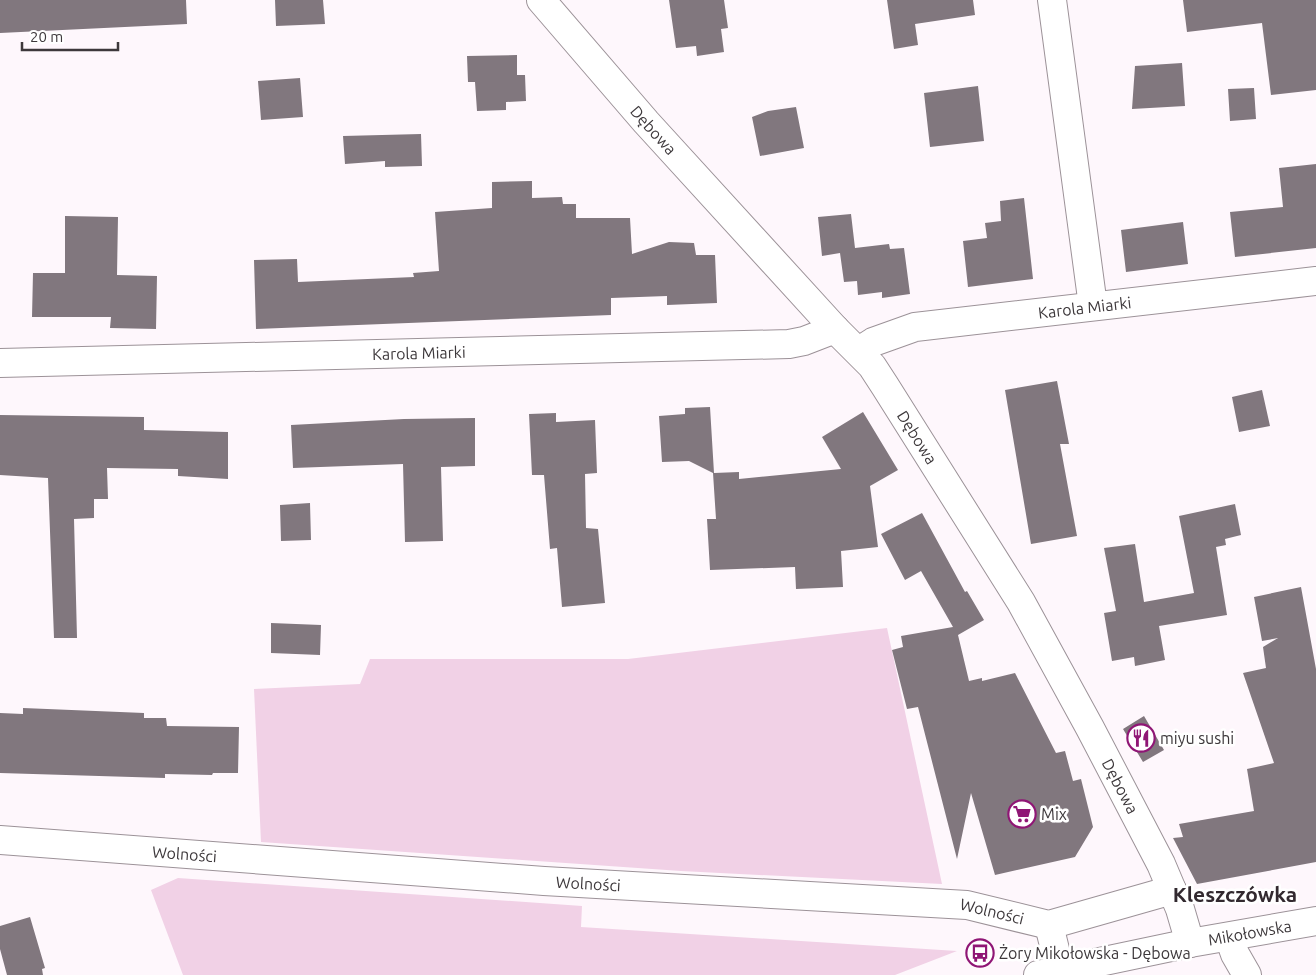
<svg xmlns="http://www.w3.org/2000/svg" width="1316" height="975" viewBox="0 0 1316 975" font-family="Ubuntu,sans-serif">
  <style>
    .green { fill: #f1d1e6 }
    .building { fill: #81777e }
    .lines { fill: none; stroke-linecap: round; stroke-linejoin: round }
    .street-casing { stroke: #9c9298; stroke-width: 30 }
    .secondary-casing { stroke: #9c9298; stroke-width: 30 }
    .street { stroke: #fff; stroke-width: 28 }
    .secondary { stroke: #fff; stroke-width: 28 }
    .labels { text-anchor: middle; stroke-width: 5; stroke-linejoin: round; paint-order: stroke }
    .street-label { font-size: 16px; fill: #3d383b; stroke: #fff }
    .poi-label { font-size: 16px; fill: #3d383b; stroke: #fff; text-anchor: start }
    .district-label { font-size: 21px; font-weight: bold; fill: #32292f; stroke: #fff }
  </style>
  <rect width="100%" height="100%" fill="#fef7fc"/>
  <!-- green -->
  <path class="green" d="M887,628L942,884L681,871L261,842L254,689L360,684L370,659H628Z
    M178,878L582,906L581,927L957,951L895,975H183L151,890Z"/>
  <!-- building -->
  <path class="building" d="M0,0H186L187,24L0,33Z
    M275,0H323L325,24L276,26Z
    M669,0H724L728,28L721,29L724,52L697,56L696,46L676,48Z
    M887,0H973L975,15L915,24L918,45L894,49Z
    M1183,0H1316V90L1271,95L1262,23L1187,32Z
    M517,55V75H525L526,101L506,102V110L477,111L475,82H468L467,56Z
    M1182,63L1185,106L1132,109L1135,66Z
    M300,78L303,117L261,120L258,81Z
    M978,86L984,141L930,147L924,93Z
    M1254,88L1256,119L1230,121L1228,89Z
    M796,107L804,148L760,156L752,117L768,111Z
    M421,134L422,166L385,167V161L345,164L343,136Z
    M1316,164V248L1235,257L1230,212L1283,207L1279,168Z
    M532,181V198L562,197L563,204H576V218H630L632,254L669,242L694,243L696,255H715L717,303L667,305V296L611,298V315L256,329L254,260L297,259L298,282L414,277L413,273L439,271L435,212L492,208V182Z
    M1024,198L1033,279L968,287L963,241L987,238L985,223L1001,221L1000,201Z
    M851,214L855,248L889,244L890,249L904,248L910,294L882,298V292L858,295L857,281L844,282L840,253L822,256L818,217Z
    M65,216L118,217L117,275L157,276L156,329L110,328L111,317H32L33,273H65Z
    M1183,222L1188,264L1126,272L1121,230Z
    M1057,381L1069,444H1060L1077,536L1031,544L1005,390Z
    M1262,390L1270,426L1239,432L1232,397Z
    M710,407L714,473L739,472V479L841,469L822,437L863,412L898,470L870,486L878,547L841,551L843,587L796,589L795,567L710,570L707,519H716L713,473L689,461L662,462L659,416L685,414V408Z
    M556,413V422L595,420L597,473L585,474L586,528L598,529L605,603L562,607L557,548L550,549L544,475H532L529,414Z
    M0,415L144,417V430L228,432V479L178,476V469L107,468L108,499H94V518L74,519L77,638H54L48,478L0,475Z
    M475,418V466L441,467L443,541L405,542L403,464L293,468L291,425L404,419Z
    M310,503L311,540L281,541L280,505Z
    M1235,504L1241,535L1225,539L1226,545L1216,547L1227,615L1159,626L1165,660L1135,666L1134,657L1112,661L1104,613L1116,611L1104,548L1135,544L1144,602L1194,593L1179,516Z
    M922,513L965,592L967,591L984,620L958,635L969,681L982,678V681L1015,673L1056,753L1065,751L1073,781L1081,779L1093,827L1075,857L995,875L971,793L957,859L918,707L907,709L892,650L903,647L901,636L953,627L921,571L905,580L881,534Z
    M1301,587L1316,669V862L1197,884L1173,838L1183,837L1179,824L1254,811L1247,769L1274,763L1243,673L1266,668L1263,647L1278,638L1262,641L1254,597Z
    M271,623L321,625L320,655L271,653Z
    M23,708L144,713V718H166L167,726L239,727L238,773H213L212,775L165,774V778L0,773V713L23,714Z
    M1144,716L1164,750L1143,762L1123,729Z
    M30,917L45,968L42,969L43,975H7L0,949V926Z"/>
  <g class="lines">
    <!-- street casing -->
    <g class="street-casing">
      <g id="street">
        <path id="s1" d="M541,0L646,122L835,329L872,366L885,386L1021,602L1090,728L1161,864L1180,909L1190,943"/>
        <path d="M1052,0L1093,306"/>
        <path id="s2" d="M859,351L873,342L915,327L1316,281"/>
        <path id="s3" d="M0,363L789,344L804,341L835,329"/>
        <path id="s4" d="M0,840L544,881L967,905L1049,925L1172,890"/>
        <path d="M1049,925L1060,970"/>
        <path d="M1229,937L1235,954L1247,975"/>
      </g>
    </g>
    <!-- secondary casing -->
    <g class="secondary-casing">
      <g id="secondary">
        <path id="s5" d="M1038,975L1190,943L1316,921"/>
      </g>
    </g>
    <!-- street -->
    <use href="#street" class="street"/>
    <!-- secondary -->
    <use href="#secondary" class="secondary"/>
  </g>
  <!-- icons -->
  <defs>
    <g id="restaurant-ring" transform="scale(1.4375)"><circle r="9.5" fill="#fff" stroke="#8f1675" stroke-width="1.5"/><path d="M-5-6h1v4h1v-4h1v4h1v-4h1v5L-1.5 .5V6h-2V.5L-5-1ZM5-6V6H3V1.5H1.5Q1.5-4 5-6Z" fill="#8f1675"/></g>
    <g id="supermarket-ring" transform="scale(1.4375)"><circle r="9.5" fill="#fff" stroke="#8f1675" stroke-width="1.5"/><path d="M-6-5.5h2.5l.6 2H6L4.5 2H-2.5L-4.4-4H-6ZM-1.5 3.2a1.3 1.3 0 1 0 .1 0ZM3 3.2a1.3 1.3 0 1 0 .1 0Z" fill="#8f1675"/></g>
    <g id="bus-ring" transform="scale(1.4375)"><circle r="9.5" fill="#fff" stroke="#8f1675" stroke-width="1.5"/><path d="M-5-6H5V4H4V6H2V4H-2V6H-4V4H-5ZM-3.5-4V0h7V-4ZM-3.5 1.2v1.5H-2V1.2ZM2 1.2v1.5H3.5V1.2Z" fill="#8f1675"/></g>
  </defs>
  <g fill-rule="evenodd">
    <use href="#restaurant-ring" x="1141" y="738"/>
    <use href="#supermarket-ring" x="1022" y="814"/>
    <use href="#bus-ring" x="980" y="953"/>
  </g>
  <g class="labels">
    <!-- street labels -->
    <g class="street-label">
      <text dy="6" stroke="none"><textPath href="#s1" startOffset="172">Dębowa</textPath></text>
      <text dy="6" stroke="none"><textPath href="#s2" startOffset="232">Karola Miarki</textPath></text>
      <text dy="6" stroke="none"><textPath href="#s3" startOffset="419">Karola Miarki</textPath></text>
      <text dy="6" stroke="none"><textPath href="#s1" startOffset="578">Dębowa</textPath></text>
      <text dy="6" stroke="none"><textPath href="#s1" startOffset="982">Dębowa</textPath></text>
      <text dy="6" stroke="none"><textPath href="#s4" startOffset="185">Wolności</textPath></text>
      <text dy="6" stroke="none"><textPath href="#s4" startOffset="590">Wolności</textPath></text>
      <text dy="6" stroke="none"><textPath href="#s4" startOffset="995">Wolności</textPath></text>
      <text dy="6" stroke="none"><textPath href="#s5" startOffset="216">Mikołowska</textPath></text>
    </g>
    <!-- poi labels -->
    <g class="poi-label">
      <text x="1160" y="744">miyu sushi</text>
      <text x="1041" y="820">Mix</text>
      <text x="999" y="959">Żory Mikołowska - Dębowa</text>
    </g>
    <!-- district labels -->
    <g class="district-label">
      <text x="1235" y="902">Kleszczówka</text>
    </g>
  </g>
  <!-- scale -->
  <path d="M22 42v8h96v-8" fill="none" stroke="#3d383b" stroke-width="2.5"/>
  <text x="30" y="42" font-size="15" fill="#3d383b" stroke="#ffffff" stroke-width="4" paint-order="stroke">20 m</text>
</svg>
